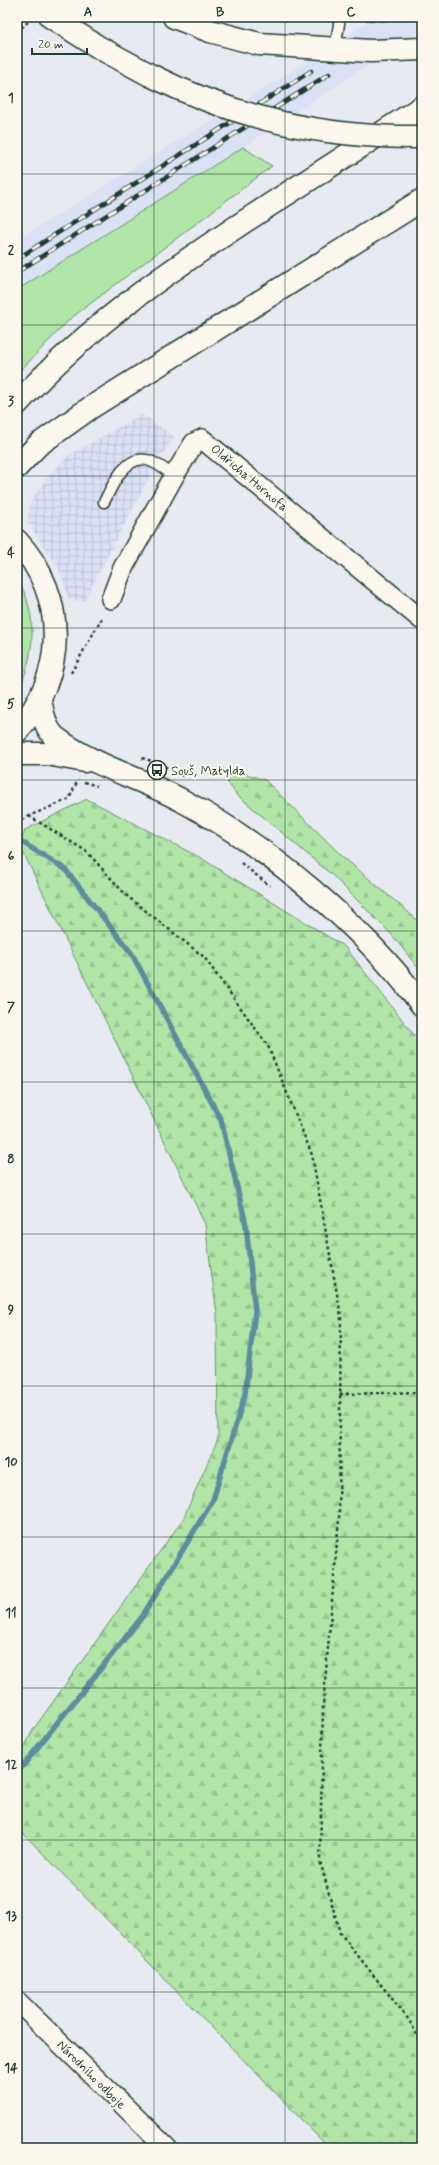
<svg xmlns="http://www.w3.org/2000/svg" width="439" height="2165" viewBox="0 0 439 2165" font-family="Mynerve,sans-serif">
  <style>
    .built { fill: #dbe1f4 }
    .industrial { fill: url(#industrial-grid) }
    .green { fill: #b1e5a7; stroke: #68916e }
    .forest { fill: url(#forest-firs); stroke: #68916e }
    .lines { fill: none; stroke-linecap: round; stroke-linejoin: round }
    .stream { stroke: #5c8d9e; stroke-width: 5.5 }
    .lane-casing { stroke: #1f3d34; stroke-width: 13 }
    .street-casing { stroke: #1f3d34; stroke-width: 22 }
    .secondary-casing { stroke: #1f3d34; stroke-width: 25 }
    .highway-casing { stroke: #1f3d34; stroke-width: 25 }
    .path { stroke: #1f3d34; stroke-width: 2.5; stroke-dasharray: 3 3; stroke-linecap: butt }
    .lane { stroke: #fbf7ec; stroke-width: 10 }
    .street { stroke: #fbf7ec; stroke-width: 19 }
    .secondary { stroke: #fbf7ec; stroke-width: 22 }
    .highway { stroke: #fbf7ec; stroke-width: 22 }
    .tram { stroke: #1f3d34; stroke-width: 1 }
    .rail-casing { stroke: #1f3d34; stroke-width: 4.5 }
    .rail { stroke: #fbf7ec; stroke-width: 3; stroke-dasharray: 9; stroke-linecap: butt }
    .highway-bridge-casing { stroke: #1f3d34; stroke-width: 25; stroke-linecap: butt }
    .highway-bridge { stroke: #fbf7ec; stroke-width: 22 }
    .grid { fill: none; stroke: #1f3d34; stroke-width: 1; stroke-opacity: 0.55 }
    .labels { text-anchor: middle; stroke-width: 4; stroke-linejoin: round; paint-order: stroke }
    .street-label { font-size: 13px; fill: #1f3d34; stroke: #fbf7ec }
    .poi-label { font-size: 13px; fill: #1f3d34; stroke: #fbf7ec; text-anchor: start }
    .neatline { fill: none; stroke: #1f3d34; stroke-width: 1.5 }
    .grid-label { font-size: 13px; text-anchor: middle; font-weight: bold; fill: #1f3d34 }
  </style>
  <defs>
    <pattern id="industrial-grid" width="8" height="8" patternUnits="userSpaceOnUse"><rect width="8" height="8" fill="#dbe1f4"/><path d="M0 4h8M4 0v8" fill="none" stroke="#bcc2d2"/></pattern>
    <pattern id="forest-firs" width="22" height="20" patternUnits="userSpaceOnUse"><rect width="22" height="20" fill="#b1e5a7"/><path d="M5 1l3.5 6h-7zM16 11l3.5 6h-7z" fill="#98c590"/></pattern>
  </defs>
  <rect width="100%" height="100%" fill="#e8eaf1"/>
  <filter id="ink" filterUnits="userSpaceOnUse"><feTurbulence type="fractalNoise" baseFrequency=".025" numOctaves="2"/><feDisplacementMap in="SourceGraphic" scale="8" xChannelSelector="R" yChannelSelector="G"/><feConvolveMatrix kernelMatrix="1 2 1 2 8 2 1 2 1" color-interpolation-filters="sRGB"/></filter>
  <g filter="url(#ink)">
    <!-- built -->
    <path class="built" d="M375,17H422V30L243,147L17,290V240L297,68Z"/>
    <!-- industrial -->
    <path class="industrial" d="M142,414L174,437L156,464L84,601L69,600L59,569L28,523L30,503L46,479L68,456Z"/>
    <!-- green -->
    <path class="green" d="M243,147L272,166L70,319L17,374V290Z
      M17,578C39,614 35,657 17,693Z"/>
    <!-- forest -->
    <path class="forest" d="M235,771L265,780L342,856L422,924V973L392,935L332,875L236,794L226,780Z
      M87,799L199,857L345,947L422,1045V2148H329L17,1827V1762L33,1730L183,1519L218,1439L217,1314L205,1224L20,846L25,830Z"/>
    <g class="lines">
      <!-- stream -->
      <path class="stream" d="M17,839L65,869L132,954L221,1120L246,1225L255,1311L245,1394L213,1500L142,1617L17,1773"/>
      <!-- lane casing -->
      <g class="lane-casing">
        <path id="lane" d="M335,50L340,17
          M104,502C112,487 124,455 147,460C156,462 166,470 174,476"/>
      </g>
      <!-- street casing -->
      <g class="street-casing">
        <path id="street" d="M111,599L123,568L174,476L194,443L202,439L422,620
          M17,2001L167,2148"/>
      </g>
      <!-- secondary casing -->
      <g class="secondary-casing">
        <path id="secondary" d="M40,700C43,713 45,729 56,738C93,766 141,778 181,800C269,847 362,925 422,1005
          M17,754H47L85,761"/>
      </g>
      <!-- highway casing -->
      <g class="highway-casing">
        <path id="highway" d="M51,17L100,48L150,75
          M174,17L210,31L259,44L371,51L422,49
          M17,404C92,320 188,258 282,197C329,167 375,137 422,107
          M17,467L38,445L90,408L422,200
          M17,541C68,596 67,676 17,731"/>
      </g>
      <!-- path -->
      <path class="path" d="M17,32L31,19
        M71,673L103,616
        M142,758L158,763L183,776
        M84,782L97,786
        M29,816L86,851L127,896L204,957L268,1046L312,1155L341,1316L339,1519L323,1706L320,1861L340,1933L409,2020L422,2044
        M17,823L29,816L69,799L78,780
        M241,863L270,886
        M340,1394L422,1392"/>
      <!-- lane -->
      <use href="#lane" class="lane"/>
      <!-- street -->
      <use href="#street" class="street"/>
      <!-- secondary -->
      <use href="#secondary" class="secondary"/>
      <!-- highway -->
      <use href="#highway" class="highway"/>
      <!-- tram -->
      <path class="tram" d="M300,17L384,21L422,18"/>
      <!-- rail casing -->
      <g class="rail-casing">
        <path id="rail" d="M17,259L311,71
          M17,272L329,74"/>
      </g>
      <!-- rail -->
      <use href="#rail" class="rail"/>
      <!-- highway-bridge casing -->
      <g class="highway-bridge-casing">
        <path id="highway-bridge" d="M150,75C238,119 324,138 422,137"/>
      </g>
      <!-- highway-bridge -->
      <use href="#highway-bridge" class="highway-bridge"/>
    </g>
  </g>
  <!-- grid -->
  <path class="grid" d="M154,17V2148M285,17V2148M17,174H422M17,325H422M17,476H422M17,628H422M17,780H422M17,931H422M17,1082H422M17,1234H422M17,1386H422M17,1537H422M17,1688H422M17,1840H422M17,1992H422"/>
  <!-- icons -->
  <defs>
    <g id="bus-ring" transform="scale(1)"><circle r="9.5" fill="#fbf7ec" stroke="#1f3d34" stroke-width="1.5"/><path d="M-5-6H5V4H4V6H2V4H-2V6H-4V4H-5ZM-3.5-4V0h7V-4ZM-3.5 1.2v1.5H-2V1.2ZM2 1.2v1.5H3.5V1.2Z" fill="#1f3d34"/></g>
  </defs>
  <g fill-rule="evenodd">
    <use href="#bus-ring" x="157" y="770"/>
  </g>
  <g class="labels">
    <!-- street labels -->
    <g class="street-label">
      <text transform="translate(250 477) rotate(40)" y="5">Oldřicha Hornofa</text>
      <text transform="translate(92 2074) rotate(45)" y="5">Národního odboje</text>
    </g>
    <!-- poi labels -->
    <g class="poi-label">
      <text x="171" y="775">Souš, Matylda</text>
    </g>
  </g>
  <!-- margin -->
  <rect width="439" height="2165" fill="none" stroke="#fbf7ec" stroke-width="44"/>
  <!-- scale -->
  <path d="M32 48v6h55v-6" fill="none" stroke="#1f3d34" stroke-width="2"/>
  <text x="38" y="48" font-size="12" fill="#1f3d34" stroke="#fbf7ec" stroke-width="3" paint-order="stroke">20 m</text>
  <rect x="22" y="22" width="395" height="2121" class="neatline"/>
  <g class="grid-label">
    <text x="88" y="16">A</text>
    <text x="220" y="16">B</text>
    <text x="351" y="16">C</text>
    <text x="11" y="102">1</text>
    <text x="11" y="254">2</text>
    <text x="11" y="405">3</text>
    <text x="11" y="557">4</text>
    <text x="11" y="708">5</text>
    <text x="11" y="860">6</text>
    <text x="11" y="1011">7</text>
    <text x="11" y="1163">8</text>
    <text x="11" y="1314">9</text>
    <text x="11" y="1466">10</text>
    <text x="11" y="1617">11</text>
    <text x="11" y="1769">12</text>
    <text x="11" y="1920">13</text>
    <text x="11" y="2072">14</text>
  </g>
</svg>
